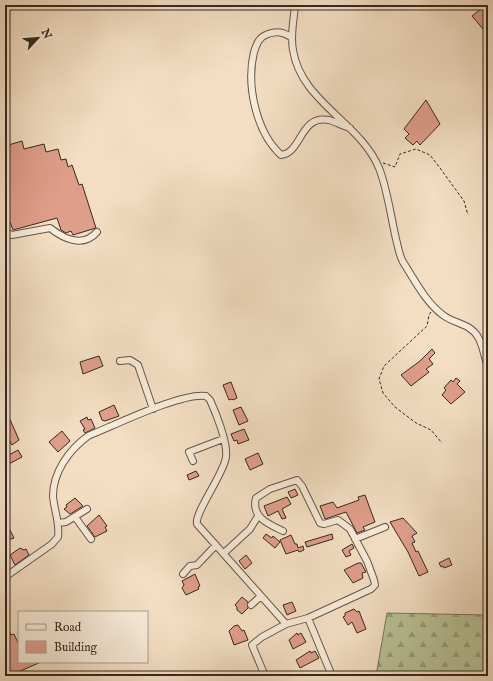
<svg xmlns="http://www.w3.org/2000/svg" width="493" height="681" viewBox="0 0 493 681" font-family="'IM FELL English',serif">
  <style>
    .forest { fill: url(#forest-firs); stroke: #77765a }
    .building { fill: #df9e8a; stroke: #36291f }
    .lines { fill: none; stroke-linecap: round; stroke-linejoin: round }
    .minor-casing { stroke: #655648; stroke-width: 8 }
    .path { stroke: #36291f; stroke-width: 1; stroke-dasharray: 3 2; stroke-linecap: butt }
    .minor { stroke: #f7ead8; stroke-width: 6 }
  </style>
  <defs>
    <pattern id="forest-firs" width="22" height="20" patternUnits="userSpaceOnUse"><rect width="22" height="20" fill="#b8c296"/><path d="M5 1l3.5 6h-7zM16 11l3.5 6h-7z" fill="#969e7a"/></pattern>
  </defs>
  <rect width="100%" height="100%" fill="#f3dec3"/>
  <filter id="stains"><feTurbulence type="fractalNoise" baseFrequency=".005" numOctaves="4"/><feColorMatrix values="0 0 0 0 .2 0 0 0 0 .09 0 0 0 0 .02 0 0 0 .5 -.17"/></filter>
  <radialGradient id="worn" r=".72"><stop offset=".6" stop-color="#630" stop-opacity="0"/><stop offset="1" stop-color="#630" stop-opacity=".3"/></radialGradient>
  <!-- forest -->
  <path class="forest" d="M387,613L488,615V676H376Z"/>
  <!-- building -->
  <path class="building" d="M486,5H488V35L472,16Z
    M426,100L440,124L420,145L417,141L413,145L405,138L409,134L404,129Z
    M22,141L24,149L44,144L46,152L58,149L61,160L66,159L68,167L72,165L79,185L82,184L96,228L73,235L71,231L66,233L61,230L57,218L13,230L10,222L5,224V146Z
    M432,349L435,353L429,359L433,364L426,369L429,372L411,386L401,375L420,361Z
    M99,356L103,366L83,374L80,362Z
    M456,378L460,381L457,384L465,392L451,404L442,395L446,390L444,388L451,380L453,382Z
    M231,382L237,398L233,400L232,399L229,400L223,385Z
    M114,405L119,416L105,421L102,420L99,412Z
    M241,407L248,421L239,425L233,410Z
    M8,415L19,440L12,445L7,436L5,437V417Z
    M87,417L88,420L91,419L95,428L85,433L83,430L85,429L80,421Z
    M244,429L249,440L238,444L237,440L234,441L231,434Z
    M62,431L70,441L58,452L49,442Z
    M18,450L22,457L5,466V457Z
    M258,453L263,464L250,470L245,459Z
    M196,471L199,476L189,480L187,475Z
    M295,489L298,495L291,498L288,492Z
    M365,495L375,522L363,527L365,530L357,533L346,512L325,519L320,506L333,502L337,508L359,500L358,497Z
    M287,497L291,504L282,509L286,518L282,519L278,511L268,516L264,506Z
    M75,498L83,506L70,514L64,509L67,507L66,505Z
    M99,515L107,526L105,527L107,531L95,537L87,526Z
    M403,518L417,533L412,536L415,542L412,543L416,552L418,551L428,572L419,576L408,552L390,522Z
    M9,528L14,538L5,541V530Z
    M266,534L272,538L273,536L280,542L275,548L263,538Z
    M332,534L333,539L307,547L305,542Z
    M291,535L295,544H297L298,548L303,546L304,550L299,552L298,550L286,554L280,540Z
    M352,544L354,548L349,551L351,555L346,557L342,550Z
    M20,548L24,550L26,549L29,555L15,565L10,555Z
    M246,555L252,563L245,569L239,561Z
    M449,558L452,565L444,568L443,566L441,567L439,563Z
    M358,563H361L366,572L362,573L363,578L353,583L344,570Z
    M195,574L200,586L198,587L199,589L186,595L182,588L184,585L182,581Z
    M242,597L248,602V608L242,614L237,610V607L235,605Z
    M292,602L296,611L287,615L283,605Z
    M354,609L357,612L359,611L366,629L357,633L352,622L348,625L343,617L345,616V613Z
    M5,615L10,626L8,627L11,635L14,634L19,645V662H41L9,676H5Z
    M238,625L242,631L244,630L248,640L234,645L229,631L234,626Z
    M297,633L298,635L301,633L306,642L293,649L289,640Z
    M310,651L311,653L315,651L319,658L300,668L296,660Z"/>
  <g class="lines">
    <!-- minor casing -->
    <g class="minor-casing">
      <path id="minor" d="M295,5C294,20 290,35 293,50C301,102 360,122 379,168C387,188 391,217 396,239C398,246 399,255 403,262C414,279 426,303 443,315C454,324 470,323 478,337C483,345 484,357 488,366
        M291,37C283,32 277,31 268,34C259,37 257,43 254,52C246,85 256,132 281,155C302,153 300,114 329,120C336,122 343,126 350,128
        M5,232L12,235L50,228C64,239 83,248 97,232
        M120,361L130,360L138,365L153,409
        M193,461L189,452L223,439
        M75,517L91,539
        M58,523L66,522L87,509
        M355,539L385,527
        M224,553L250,529L258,516
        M183,574L190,566L197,565L216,545
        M5,577L52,544L58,537C60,523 54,510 53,496C53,472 69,450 88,436C113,426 182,392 206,396L210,400C216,413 228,443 226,457C224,474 194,513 197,524L286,624L308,618L371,589L375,585L374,580L367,561L350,529L338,520L324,524L320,523L302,486L297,480L270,489L256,498C251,517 268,524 283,531
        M251,605L261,596
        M308,618L332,676
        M265,676L252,645L262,637L286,624"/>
    </g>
    <!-- path -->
    <path class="path" d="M383,163L395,167L400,154L416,149L430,155L440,168L464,201L468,215
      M431,312L429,315L427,326L384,366L379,379L383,393L395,407L416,423L431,430L442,443"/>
    <!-- minor -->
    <use href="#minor" class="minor"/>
  </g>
  <!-- margin -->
  <rect width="493" height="681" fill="none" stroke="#f3dec3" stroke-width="20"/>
  <rect x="6" y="6" width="481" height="669" fill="none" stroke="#36291f" stroke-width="2"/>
  <rect x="10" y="10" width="473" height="661" fill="none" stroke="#36291f"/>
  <!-- legend -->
  <rect x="18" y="611" width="130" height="52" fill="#f7ead8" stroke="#aa9d8e"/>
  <rect x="26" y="624" width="20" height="6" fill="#f7ead8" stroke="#aa9d8e"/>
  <text x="54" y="631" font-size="12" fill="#36291f">Road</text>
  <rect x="26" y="641" width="20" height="12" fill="#df9e8a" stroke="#aa9d8e"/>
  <text x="54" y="651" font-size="12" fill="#36291f">Building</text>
  <!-- north arrow -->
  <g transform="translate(38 38) rotate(64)" stroke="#f7ead8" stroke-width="3" paint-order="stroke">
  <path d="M0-3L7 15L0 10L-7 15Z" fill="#36291f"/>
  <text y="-6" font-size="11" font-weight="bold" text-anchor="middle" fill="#36291f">N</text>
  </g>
  <rect width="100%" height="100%" filter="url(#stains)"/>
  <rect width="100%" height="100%" fill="url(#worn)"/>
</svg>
